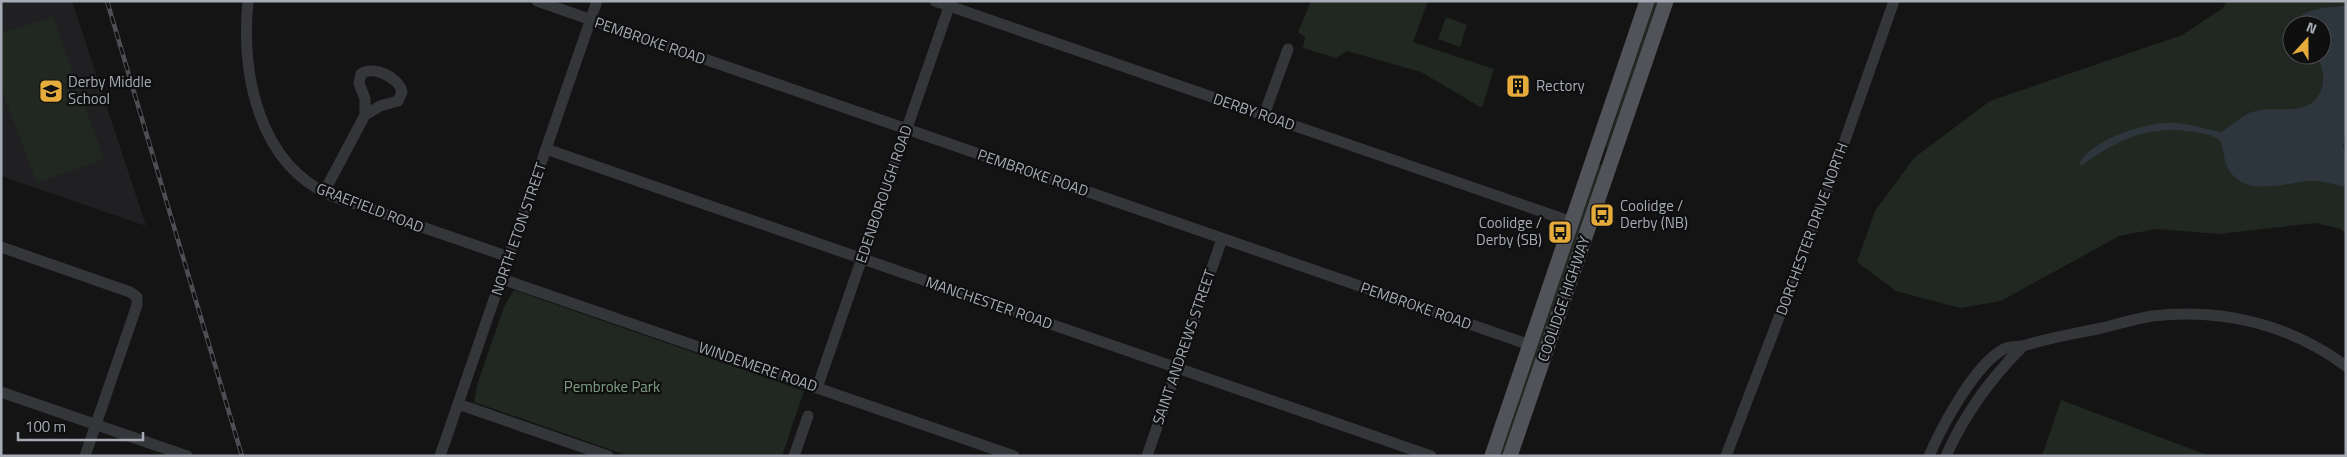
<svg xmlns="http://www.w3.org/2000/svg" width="2347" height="457" viewBox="0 0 2347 457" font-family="'Titillium Web',sans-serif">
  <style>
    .built { fill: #202022 }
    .green { fill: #202821; fill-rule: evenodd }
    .water { fill: #2e363d }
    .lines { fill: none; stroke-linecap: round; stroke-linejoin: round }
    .minor { stroke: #35363a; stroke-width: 11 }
    .major { stroke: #515359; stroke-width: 15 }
    .rail-casing { stroke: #4c4e53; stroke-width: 4.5 }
    .rail { stroke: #0f0f10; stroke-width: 2.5; stroke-dasharray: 8; stroke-linecap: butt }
    .labels { text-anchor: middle; stroke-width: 4.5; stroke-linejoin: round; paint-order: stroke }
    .street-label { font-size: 15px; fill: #a6abb5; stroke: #0f0f10 }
    .poi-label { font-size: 15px; fill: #a6abb5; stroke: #0f0f10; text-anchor: start }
    .park-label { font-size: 15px; fill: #7f9f80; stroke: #0f0f10 }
  </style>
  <rect width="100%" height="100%" fill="#141415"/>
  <!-- built -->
  <path class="built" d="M1,1H72L146,226L1,176Z"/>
  <!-- green -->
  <path class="green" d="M1311,1H1428L1413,42L1494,69L1482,108L1421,72L1347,51L1336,58L1303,48L1305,37L1298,32Z
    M1652,1H1660L1607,150L1606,147C1623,98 1635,49 1652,1Z
    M2226,1H2346V233L2340,229L2316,223L2218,234L2156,229L2119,236L2001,301L1960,308L1896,291L1857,262L1875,211L1914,158L1990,101L2182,35L2223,8ZM2292,25H2322V55H2292Z
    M53,17L104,159L37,183L1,88V33Z
    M1446,17L1467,25L1460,47L1438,39Z
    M1597,163L1603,166L1505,456H1497Z
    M514,290L804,391L782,456H629L474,402L478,382L504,307Z
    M2061,400L2210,456H2042Z"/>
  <!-- water -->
  <path class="water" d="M2346,5V133L2343,146L2346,160V187C2333,184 2321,180 2308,181C2281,184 2242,198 2227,166C2223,158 2224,148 2220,140C2211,134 2198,132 2187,131C2145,126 2115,142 2082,165L2079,164C2091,139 2149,121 2175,123C2190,124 2205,129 2220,132C2227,130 2241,116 2252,112C2277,104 2311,120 2322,88C2325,76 2322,65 2316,55H2322V25H2296C2299,6 2330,9 2346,5Z"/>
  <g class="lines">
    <!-- minor -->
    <path class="minor" d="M248,1C241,74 258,164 332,196L509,257
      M537,1L1530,345
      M935,1L1572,222
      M1264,115L1288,49
      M546,149L1431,456
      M324,192L365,115V99L359,83L361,74C373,65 400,78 402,92L398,101L380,106L365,115
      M1,247L130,292L137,297V305L85,456
      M502,279L1014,456
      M817,388L951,1
      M1,392L187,456
      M458,404L608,456
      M440,456L597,1
      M794,456L808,416
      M1147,456L1222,239
      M1726,456L1825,197L1894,1
      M1929,456C1942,426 1975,364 2004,349C2009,346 2017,347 2023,346C2047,338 2072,334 2097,329C2115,325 2134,319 2152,316C2222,308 2289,324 2346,366
      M1946,456C1964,415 1991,378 2023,346"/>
    <!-- major -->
    <path class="major" d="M1492,456L1647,1
      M1510,456L1666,1"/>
    <!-- rail casing -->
    <g class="rail-casing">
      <path id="rail" d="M107,1L242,456"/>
    </g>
    <!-- rail -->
    <use href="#rail" class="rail"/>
  </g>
  <!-- icons -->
  <defs>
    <g id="building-square" transform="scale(1.25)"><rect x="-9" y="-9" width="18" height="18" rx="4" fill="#e5ac3c" stroke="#0f0f10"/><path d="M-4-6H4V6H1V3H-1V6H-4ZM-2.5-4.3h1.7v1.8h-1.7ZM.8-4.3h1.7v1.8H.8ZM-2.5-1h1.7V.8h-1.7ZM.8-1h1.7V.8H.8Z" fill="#111"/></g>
    <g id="school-square" transform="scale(1.25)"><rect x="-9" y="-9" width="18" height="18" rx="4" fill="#e5ac3c" stroke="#0f0f10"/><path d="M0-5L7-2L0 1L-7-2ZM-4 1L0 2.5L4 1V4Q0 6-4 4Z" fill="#111"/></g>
    <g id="bus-square" transform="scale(1.25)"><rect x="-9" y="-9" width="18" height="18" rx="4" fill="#e5ac3c" stroke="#0f0f10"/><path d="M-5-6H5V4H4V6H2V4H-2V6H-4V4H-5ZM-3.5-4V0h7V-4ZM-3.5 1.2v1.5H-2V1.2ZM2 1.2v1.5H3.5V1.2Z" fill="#111"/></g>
  </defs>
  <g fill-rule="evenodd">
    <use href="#building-square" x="1518" y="86"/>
    <use href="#school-square" x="51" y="91"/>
    <use href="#bus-square" x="1602" y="215"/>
    <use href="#bus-square" x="1560" y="232"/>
  </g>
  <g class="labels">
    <!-- street labels -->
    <g class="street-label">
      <text transform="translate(650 41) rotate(19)" y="5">PEMBROKE ROAD</text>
      <text transform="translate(1254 112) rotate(19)" y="5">DERBY ROAD</text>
      <text transform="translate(1033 173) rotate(19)" y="5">PEMBROKE ROAD</text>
      <text transform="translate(884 194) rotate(-71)" y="5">EDENBOROUGH ROAD</text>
      <text transform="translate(370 208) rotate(21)" y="5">GRAEFIELD ROAD</text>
      <text transform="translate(519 229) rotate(-71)" y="5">NORTH ETON STREET</text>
      <text transform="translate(1812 229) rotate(-70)" y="5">DORCHESTER DRIVE NORTH</text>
      <text transform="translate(1564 299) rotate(-71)" y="5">COOLIDGE HIGHWAY</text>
      <text transform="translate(989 303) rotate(19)" y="5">MANCHESTER ROAD</text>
      <text transform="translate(1416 306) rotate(19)" y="5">PEMBROKE ROAD</text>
      <text transform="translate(1184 347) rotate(-71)" y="5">SAINT ANDREWS STREET</text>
      <text transform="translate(758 367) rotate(19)" y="5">WINDEMERE ROAD</text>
    </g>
    <!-- poi labels -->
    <g class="poi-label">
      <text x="68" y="87">Derby Middle<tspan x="68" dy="17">School</tspan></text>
      <text x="1536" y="91">Rectory</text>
      <text x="1620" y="211">Coolidge /<tspan x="1620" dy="17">Derby (NB)</tspan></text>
      <text x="1542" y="228" text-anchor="end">Coolidge /<tspan x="1542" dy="17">Derby (SB)</tspan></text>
    </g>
    <!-- park labels -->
    <g class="park-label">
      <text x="612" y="392">Pembroke Park</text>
    </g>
  </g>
  <!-- border -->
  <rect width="2347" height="457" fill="none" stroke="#a6abb5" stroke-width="5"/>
  <!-- north arrow -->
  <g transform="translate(2307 40) rotate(21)"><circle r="24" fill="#0f0f10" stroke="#4b4d52"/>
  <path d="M0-4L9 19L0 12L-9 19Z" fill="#e5ac3c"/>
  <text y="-8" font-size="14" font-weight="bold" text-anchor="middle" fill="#a6abb5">N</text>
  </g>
  <!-- scale -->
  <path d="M18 432v8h125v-8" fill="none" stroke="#a6abb5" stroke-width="2.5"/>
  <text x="25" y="432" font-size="15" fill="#a6abb5" stroke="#0f0f10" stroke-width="4" paint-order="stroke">100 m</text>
</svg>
